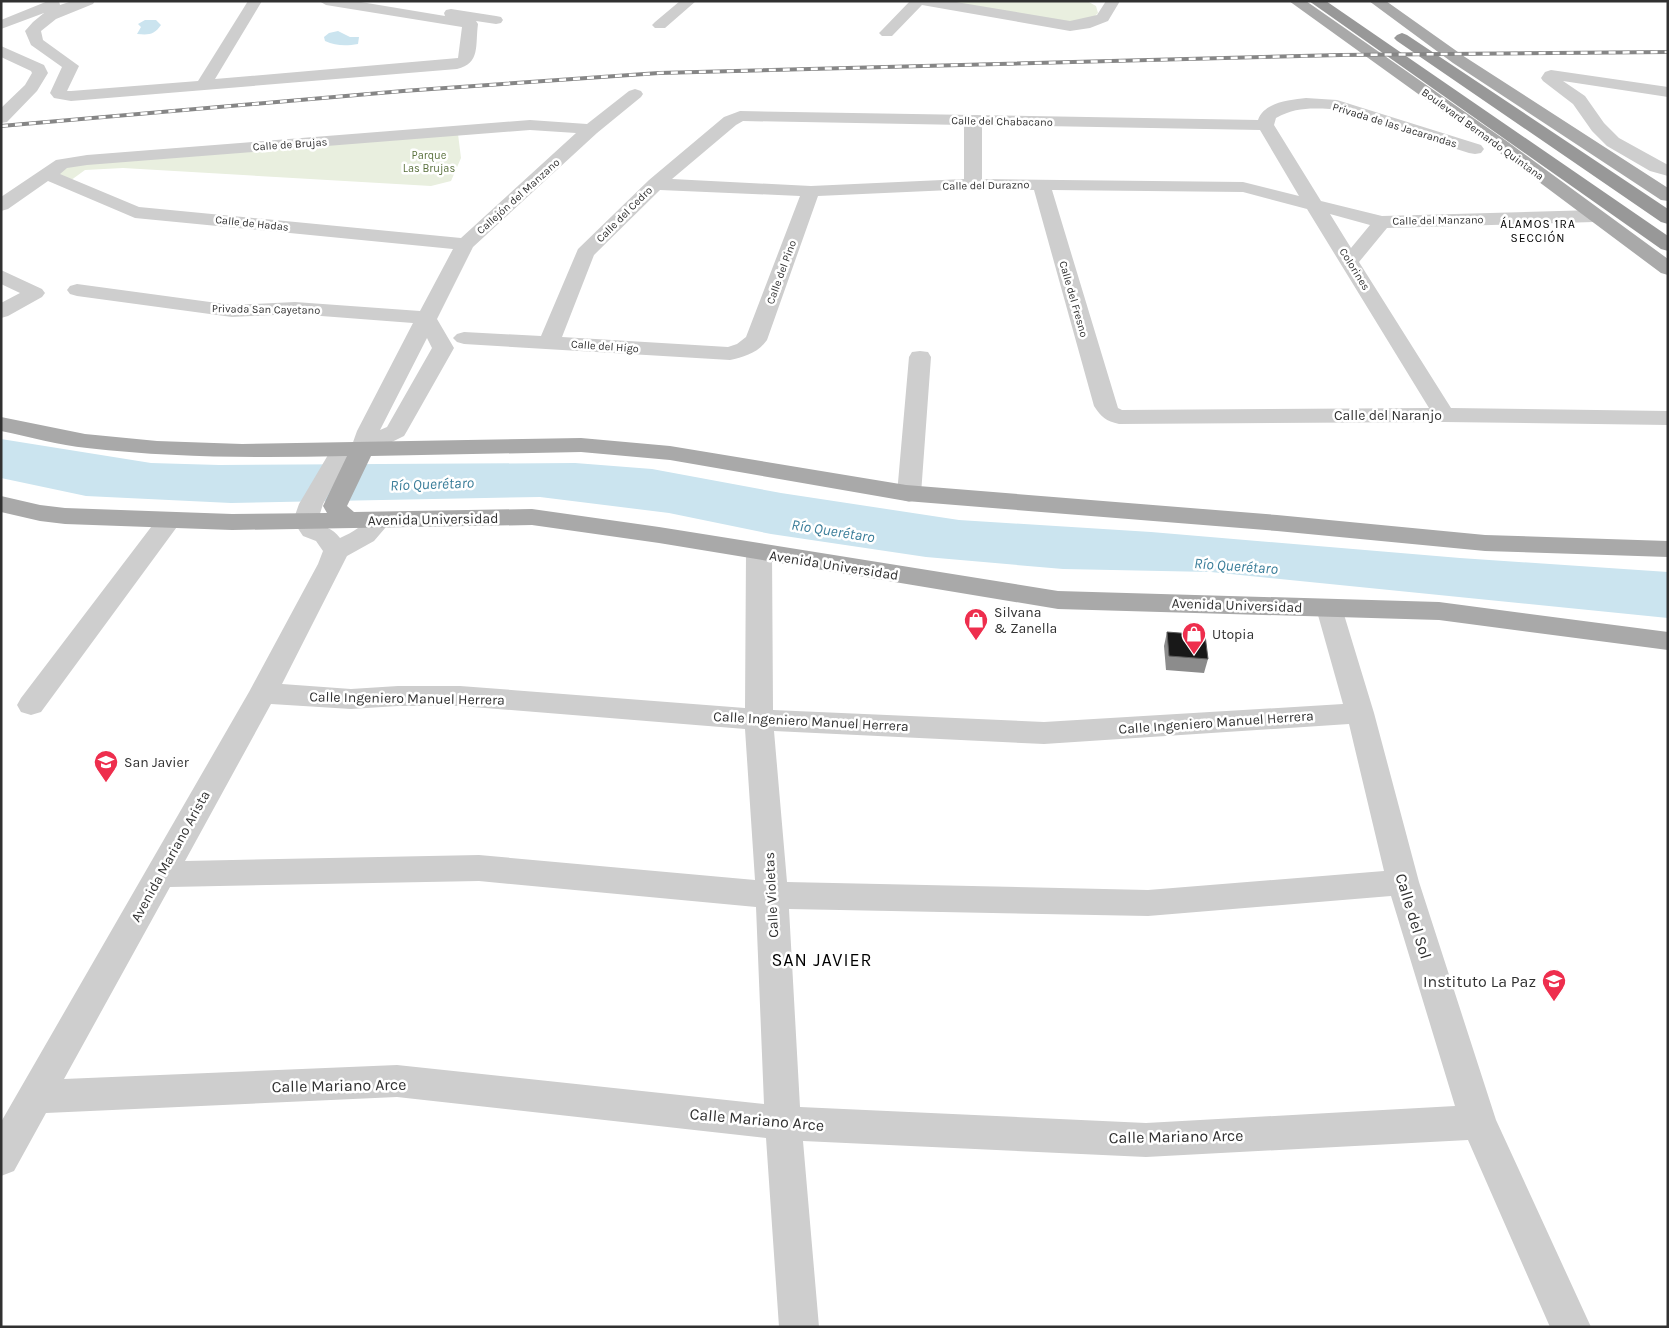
<svg xmlns="http://www.w3.org/2000/svg" width="1669" height="1328" viewBox="0 0 1669 1328" font-family="Karla,sans-serif">
  <style>
    .green { fill: #e9efdf }
    .water { fill: #cbe4ef }
    .lines { fill: none; stroke-linecap: round; stroke-linejoin: round }
    .minor { fill: #cecece; fill-rule: evenodd }
    .major { fill: #a9a9a9; fill-rule: evenodd }
    .highway { fill: #989898; fill-rule: evenodd }
    .rail-casing { stroke: #868686; stroke-width: 4 }
    .rail { stroke: #fff; stroke-width: 2.5; stroke-dasharray: 7; stroke-linecap: butt }
    .wall { fill: #8c8c8c }
    .building { fill: #181818; stroke: #5d5d5d }
    .labels { text-anchor: middle; stroke-width: 5; stroke-linejoin: round; paint-order: stroke }
    .far-street-label { font-size: 11px; fill: #313131; stroke: #fff }
    .far-park-label { font-size: 11px; fill: #59703c; stroke: #fff }
    .far-neighbourhood-label { font-size: 12px; letter-spacing: 1px; fill: #000; stroke: #fff }
    .street-label { font-size: 14px; fill: #313131; stroke: #fff }
    .poi-label { font-size: 14px; fill: #313131; stroke: #fff; text-anchor: start }
    .water-label { font-size: 15px; font-style: italic; fill: #3a7d99; stroke: #fff }
    .near-street-label { font-size: 16px; fill: #313131; stroke: #fff }
    .near-poi-label { font-size: 16px; fill: #313131; stroke: #fff; text-anchor: end }
    .near-neighbourhood-label { font-size: 18px; letter-spacing: 1px; fill: #000; stroke: #fff }
  </style>
  <rect width="100%" height="100%" fill="#fff"/>
  <!-- green -->
  <path class="green" d="M940,1H1087L1096,6L1098,13L1095,16L1074,23Z
    M458,134L461,158L451,181L431,186L123,168L85,170L63,186L57,169L62,165Z"/>
  <!-- water -->
  <path class="water" d="M145,20H156L161,25C154,35 149,35 137,34L141,27L138,24Z
    M338,31L350,37H359L358,44C346,46 336,46 325,41L324,37L329,33Z
    M1,439L151,463L219,465L575,463L652,469L781,493L959,520L1151,532L1460,558L1668,572V618L1211,572L1063,569L926,557L771,534L669,513L540,497L231,503L86,496L1,478Z"/>
  <g class="lines">
    <!-- minor -->
    <path class="minor" d="M48,1H59L60,5L72,1H95L93,4L56,19L41,31L43,40L79,66L67,91H71L198,81L248,1H262L215,79L458,58L462,27L326,5L319,1H355L445,16L444,13L446,10L451,9L496,16L501,17L503,20L501,23L496,24L476,21L478,24C475,45 481,63 457,69L71,101L54,98L50,93L62,67L31,45L25,31L33,22L44,13L1,29V20Z
      M680,1H696L665,28H655L652,25L655,22Z
      M910,1H950L1070,21L1097,15L1106,1H1120L1108,21L1090,28L1070,31L922,5L892,36H882L879,33L882,30Z
      M1,46L44,65L48,73L37,91L7,122L1,123V108L25,85L32,73L31,71L1,57Z
      M1551,70L1668,87V97L1563,81L1585,96L1604,123L1619,138L1668,165V176L1650,171L1607,146L1592,131L1573,104L1543,81L1541,78L1545,72Z
      M635,89L641,91L643,94L641,97L597,133L473,247L437,319L454,348L407,431L404,436L345,465L323,504L318,520C324,529 332,527 340,538C346,535 353,532 358,528C369,518 373,510 389,514L392,520L374,541L347,556L282,684L351,689L398,686H460L745,708L746,553L750,547L759,545L768,547L772,553L773,710L1044,722L1343,704L1316,608L1320,602L1329,599L1338,602L1342,608L1374,713L1419,882L1496,1120L1591,1327H1550L1468,1140L1146,1157L803,1141L819,1327H779L766,1138L397,1097L46,1113L14,1171L1,1176V1122L249,692L318,564L323,551L316,541L303,536L293,521L299,504L328,455L352,445L357,431L413,323L295,314L232,317L77,296L70,294L67,290L70,286L77,284L232,305L295,302L420,311L453,249L135,218L48,181L8,209L1,211V197L56,160L87,155L530,120L587,124L629,91ZM530,130L576,133L461,238L139,207L60,174L67,168L87,165ZM427,338L432,348L387,427L380,430ZM271,704L351,709L398,706H460L745,729L755,880L479,855L185,861ZM1349,724L1384,871L1148,890L787,882L774,731L1044,744ZM479,881L756,907L764,1104L397,1065L64,1079L170,887ZM1391,896L1455,1106L1146,1123L800,1107L789,909L1148,916Z
      M1306,98L1337,100L1481,145L1484,149L1481,153L1475,154L1469,153L1330,109C1308,108 1295,108 1276,118L1274,125L1321,201L1382,216L1594,210L1601,212L1603,216L1601,220L1594,222L1387,228L1359,262L1451,408L1668,411V425L1444,422L1119,424C1106,421 1101,417 1094,406L1034,190L973,189L818,196L767,340C758,353 744,357 730,360L464,344L457,342L453,338L457,334L464,332L541,336L578,249L649,180L724,117L740,111L1258,120C1264,102 1290,100 1306,98ZM743,121L964,125V179L811,186L672,179L736,125ZM982,125L1260,130L1299,196L1243,182L982,179ZM660,190L800,196L746,337L737,344L728,347L562,337L594,255ZM1052,190L1243,192L1307,209L1429,408L1122,410L1118,408ZM1330,214L1370,225L1351,248Z
      M1,270L42,289L45,293L42,297L8,316L1,318V303L20,293L1,284Z
      M920,351L928,352L931,357L921,494L918,499L909,502L900,499L897,494L909,357L912,352Z
      M170,512L179,514L182,520L41,712L31,715L21,712L17,705L21,698L161,514Z"/>
    <!-- major -->
    <path class="major" d="M1289,1H1306L1508,142L1668,259V275L1661,273L1496,150Z
      M1369,1H1386L1465,57L1668,188V201L1661,200L1453,63Z
      M1,417L85,434L157,441L242,444L581,438L670,446L906,485L1277,515L1485,535L1668,541V557L1485,551L1277,531L906,501L670,460L581,452L371,456L347,506L354,512L532,509L659,527L1058,591L1439,602L1668,632V650L1439,620L1058,609L659,543L532,525L232,530L65,524L40,521L1,512V496L40,505L65,508L232,514L327,513L323,506L347,456C260,458 174,458 87,448C59,445 30,437 1,431Z"/>
    <!-- highway -->
    <path class="highway" d="M1309,1H1326L1668,236V251L1661,249Z
      M1402,33L1407,35L1668,209V224L1661,222L1397,41L1394,38L1397,35Z"/>
    <!-- rail casing -->
    <g class="rail-casing">
      <path id="rail" d="M1,126L403,91L659,73L1341,55L1668,52"/>
    </g>
    <!-- rail -->
    <use href="#rail" class="rail"/>
  </g>
  <!-- wall -->
  <path class="wall" d="M1167,632L1208,659L1204,673L1166,670L1164,646Z"/>
  <!-- building -->
  <path class="building" d="M1167,632L1205,635L1208,659L1169,656Z"/>
  <!-- icons -->
  <defs>
    <g id="shop-pin" transform="scale(1.25)"><path d="M0 17L-7.5 6A9.5 9.5 0 1 1 7.5 6Z" fill="#ee2e4d" stroke="#fff"/><path d="M-5-2.5h2.3a2.7 3.5 0 0 1 5.4 0H5L5.5 6h-11ZM-1.5-2.5h3a1.5 2.3 0 0 0-3 0Z" fill="#fff"/></g>
    <g id="school-pin" transform="scale(1.25)"><path d="M0 17L-7.5 6A9.5 9.5 0 1 1 7.5 6Z" fill="#ee2e4d" stroke="#fff"/><path d="M0-5L7-2L0 1L-7-2ZM-4 1L0 2.5L4 1V4Q0 6-4 4Z" fill="#fff"/></g>
  </defs>
  <g fill-rule="evenodd">
    <use href="#shop-pin" x="976" y="620"/>
    <use href="#shop-pin" x="1194" y="634"/>
    <use href="#school-pin" x="106" y="762"/>
    <use href="#school-pin" x="1554" y="981"/>
  </g>
  <g class="labels">
    <!-- far-street labels -->
    <g class="far-street-label">
      <text transform="translate(1002 121) rotate(1)" y="4">Calle del Chabacano</text>
      <text transform="translate(1395 125) rotate(17)" y="4">Privada de las Jacarandas</text>
      <text transform="translate(1483 134) rotate(36)" y="4">Boulevard Bernardo Quintana</text>
      <text transform="translate(290 144) rotate(-4)" y="4">Calle de Brujas</text>
      <text transform="translate(986 185) rotate(-1)" y="4">Calle del Durazno</text>
      <text transform="translate(518 196) rotate(-42)" y="4">Callejón del Manzano</text>
      <text transform="translate(624 214) rotate(-45)" y="4">Calle del Cedro</text>
      <text transform="translate(1438 220) rotate(-1)" y="4">Calle del Manzano</text>
      <text transform="translate(252 223) rotate(6)" y="4">Calle de Hadas</text>
      <text transform="translate(1355 269) rotate(58)" y="4">Colorines</text>
      <text transform="translate(781 272) rotate(-70)" y="4">Calle del Pino</text>
      <text transform="translate(1074 299) rotate(74)" y="4">Calle del Fresno</text>
      <text transform="translate(266 309) rotate(1)" y="4">Privada San Cayetano</text>
      <text transform="translate(605 346) rotate(4)" y="4">Calle del Higo</text>
    </g>
    <!-- far-park labels -->
    <g class="far-park-label">
      <text x="429" y="159">Parque<tspan x="429" dy="13">Las Brujas</tspan></text>
    </g>
    <!-- far-neighbourhood labels -->
    <g class="far-neighbourhood-label">
      <text x="1538" y="228">ÁLAMOS 1RA<tspan x="1538" dy="14">SECCIÓN</tspan></text>
    </g>
    <!-- street labels -->
    <g class="street-label">
      <text x="1388" y="420">Calle del Naranjo</text>
      <text transform="translate(433 519) rotate(-1)" y="5">Avenida Universidad</text>
      <text transform="translate(834 565) rotate(9)" y="5">Avenida Universidad</text>
      <text transform="translate(1237 605) rotate(2)" y="5">Avenida Universidad</text>
      <text transform="translate(407 698) rotate(1)" y="5">Calle Ingeniero Manuel Herrera</text>
      <text transform="translate(811 721) rotate(3)" y="5">Calle Ingeniero Manuel Herrera</text>
      <text transform="translate(1216 722) rotate(-4)" y="5">Calle Ingeniero Manuel Herrera</text>
      <text transform="translate(170 856) rotate(-61)" y="5">Avenida Mariano Arista</text>
      <text transform="translate(771 895) rotate(-93)" y="5">Calle Violetas</text>
    </g>
    <!-- poi labels -->
    <g class="poi-label">
      <text x="994" y="617">Silvana<tspan x="994" dy="16">&amp; Zanella</tspan></text>
      <text x="1212" y="639">Utopia</text>
      <text x="124" y="767">San Javier</text>
    </g>
    <!-- water labels -->
    <g class="water-label">
      <text transform="translate(432 484) rotate(-2)" y="5">Río Querétaro</text>
      <text transform="translate(833 531) rotate(9)" y="5">Río Querétaro</text>
      <text transform="translate(1236 566) rotate(4)" y="5">Río Querétaro</text>
    </g>
    <!-- near-street labels -->
    <g class="near-street-label">
      <text transform="translate(1414 916) rotate(73)" y="6">Calle del Sol</text>
      <text transform="translate(339 1085) rotate(-1)" y="6">Calle Mariano Arce</text>
      <text transform="translate(757 1119) rotate(5)" y="6">Calle Mariano Arce</text>
      <text transform="translate(1176 1136) rotate(-1)" y="6">Calle Mariano Arce</text>
    </g>
    <!-- near-poi labels -->
    <g class="near-poi-label">
      <text x="1536" y="987">Instituto La Paz</text>
    </g>
    <!-- near-neighbourhood labels -->
    <g class="near-neighbourhood-label">
      <text x="822" y="966">SAN JAVIER</text>
    </g>
  </g>
  <!-- border -->
  <rect width="1669" height="1328" fill="none" stroke="#313131" stroke-width="5"/>
</svg>
